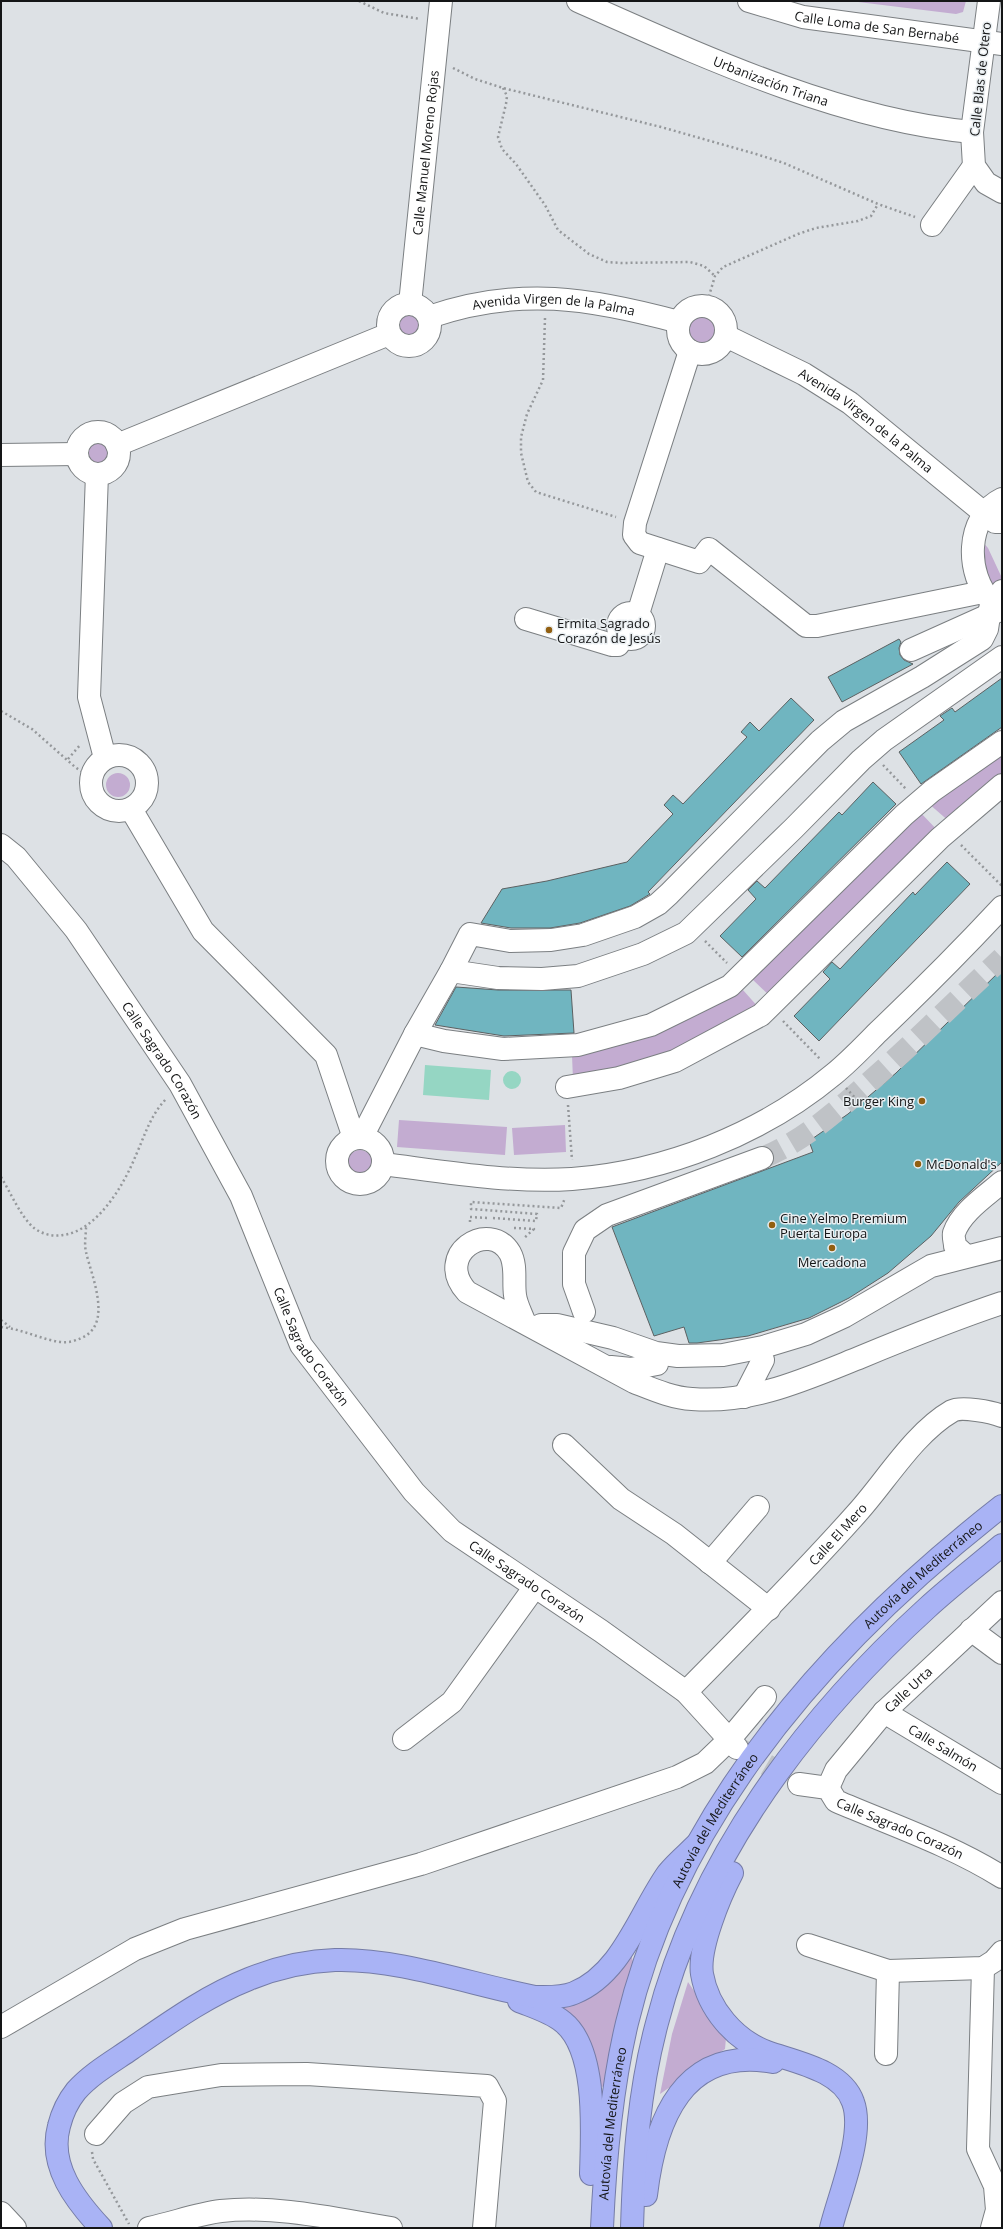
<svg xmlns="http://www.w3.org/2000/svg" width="1003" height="2229" viewBox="0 0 1003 2229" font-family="'Open Sans',sans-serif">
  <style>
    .green { fill: #c3acd1 }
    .water { fill: #95d6c3 }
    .building { fill: #70b5c0; stroke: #5c6162 }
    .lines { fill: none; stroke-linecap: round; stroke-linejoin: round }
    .minor-tunnel { stroke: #bfc2c6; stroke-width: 22; stroke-dasharray: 22 11; stroke-linecap: butt }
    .minor-casing { stroke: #7b7f82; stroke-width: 24 }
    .highway-casing { stroke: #757ca7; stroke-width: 24 }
    .path { stroke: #95989b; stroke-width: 2.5; stroke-dasharray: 2 3; stroke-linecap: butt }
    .minor { stroke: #fff; stroke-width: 22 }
    .highway { stroke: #a9b3f5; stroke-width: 22 }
    .poi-dot { fill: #925f11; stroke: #eaeff2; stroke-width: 1.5 }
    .labels { text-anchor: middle; stroke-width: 3; stroke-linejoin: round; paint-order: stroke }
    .street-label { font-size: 13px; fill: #141516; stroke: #eaeff2 }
    .poi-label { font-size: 13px; fill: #141516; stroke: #eaeff2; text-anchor: start }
  </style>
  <rect width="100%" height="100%" fill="#dde1e5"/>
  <!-- green -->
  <path class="green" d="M850,1H966L963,12L956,14Z
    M394 325a14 14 0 1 1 28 0a14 14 0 1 1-28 0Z
    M688 330a14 14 0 1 1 28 0a14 14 0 1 1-28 0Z
    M87 453a11 11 0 1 1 22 0a11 11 0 1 1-22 0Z
    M981,540L988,548L1002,578V607L986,582Z
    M1002,752V777L999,774L951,823L928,803Z
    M106 785a12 12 0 1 1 24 0a12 12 0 1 1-24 0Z
    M919,811L940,833L773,999L751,978Z
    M743,990L759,1008L677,1057L573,1080L572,1055L668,1029Z
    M399,1120L507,1127L505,1155L397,1147Z
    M565,1125L566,1152L514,1155L512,1128Z
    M348 1162a12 12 0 1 1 24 0a12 12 0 1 1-24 0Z
    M631,1953L633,1962L617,2017L604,2087L594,2085L548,2006Z
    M688,1982L726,2038L725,2049L660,2094L672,2034Z"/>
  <!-- water -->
  <path class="water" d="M425,1065L491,1070L489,1100L423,1095Z
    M503 1080a9 9 0 1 1 18 0a9 9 0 1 1-18 0Z"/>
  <!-- building -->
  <path class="building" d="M899,639L901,642L899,648L900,655L904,660L913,664L842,702L828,677Z
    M1002,678V727L921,784L899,752L944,720L940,716L952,708L955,712Z
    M791,698L814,720L648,892L650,894L630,906L580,923L550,928H511L481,923L502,889L547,881L627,862L673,814L664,805L673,795L683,804L747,737L741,732L750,722L759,731Z
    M873,782L896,804L742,957L720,936L756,899L748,890L757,881L765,888L839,812L842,815Z
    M947,862L970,884L819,1041L794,1016L830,979L823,972L832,962L840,969L913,892L915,895Z
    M1002,969V1162L959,1202L931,1236L888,1273L849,1298L809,1318L748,1336L697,1343H689L684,1327L654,1336L612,1227L813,1152L809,1141L848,1114L896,1073Z
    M456,987L498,990H571L574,1033L504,1036L435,1025Z"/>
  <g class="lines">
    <!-- minor-tunnel -->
    <path class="minor-tunnel" d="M762,1158C804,1141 839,1109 873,1079C917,1040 959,998 1002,958
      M738,1748L799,1784"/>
    <!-- minor casing -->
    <g class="minor-casing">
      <g id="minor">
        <path id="s1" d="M578,1C700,55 839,120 972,132"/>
        <path id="s2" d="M749,1L803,17L1002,44"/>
        <path d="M989,1L972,132L974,166L986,183L1002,192"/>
        <path d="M932,225L974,166"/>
        <circle cx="409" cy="325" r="21"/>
        <path id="s3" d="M410,304L441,1"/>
        <circle cx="702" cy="330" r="24"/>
        <path id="s4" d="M429,317C519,286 590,298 679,322"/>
        <path id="s5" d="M726,336L804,374L850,403L995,522H1002"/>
        <path d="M690,351L635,523L634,535L640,543L699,562L709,549L806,626H817L983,592"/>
        <circle cx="98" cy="453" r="21"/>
        <path d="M117,445L389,334"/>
        <path d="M1,455L77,454"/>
        <path d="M97,474L89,697L105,758"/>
        <path d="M992,602C965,575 965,517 1002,499"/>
        <circle cx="631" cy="626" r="13"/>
        <path d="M638,614L658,549"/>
        <path d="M526,619L612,645H618L624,637"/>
        <path d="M911,650L1000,610"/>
        <circle cx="119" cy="783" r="28"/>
        <path d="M131,809L203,931L326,1055L354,1138"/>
        <path id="s6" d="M1,845L16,857L76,930L180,1084L241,1196L301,1345L414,1492L452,1531L601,1631L686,1692L737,1748"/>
        <path d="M451,971L470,934L510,941L551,940L583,935L635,917L658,904L669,894L820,741L844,721L922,677L982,639L987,629L990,609L1002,591"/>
        <path d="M415,1034L444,1041L503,1049L578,1045L651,1025L730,986L904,815L932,791L1002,742"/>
        <path d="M567,1087L619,1078L675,1061L761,1015L940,838L1002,785"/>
        <path d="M362,1137L415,1034L451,971L498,978L542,979L578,976L643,954L686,933L794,828L861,760L884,740L1002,657"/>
        <circle cx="360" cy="1161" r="23"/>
        <path d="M383,1164C446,1172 509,1183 572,1179C666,1172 762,1134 834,1074C850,1061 864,1046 878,1032C921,991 962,950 1002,907"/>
        <path d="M966,1256L955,1246C955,1242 953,1237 954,1233C961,1212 986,1196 1002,1182"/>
        <path d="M584,1312L574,1284V1253L585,1230L607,1215L762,1158"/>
        <path d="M524,1321C521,1313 516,1304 515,1295C513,1281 517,1266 510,1253C489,1218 433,1255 467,1292L634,1382C652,1389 672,1398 692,1399C752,1404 806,1379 861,1357C907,1338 954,1319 1002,1303"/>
        <path d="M541,1325H557L613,1338L656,1353L678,1356L723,1355L763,1347L806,1334L845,1316L931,1266L1002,1248"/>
        <path d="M611,1367L631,1369L657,1364"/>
        <path d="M744,1397L763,1360"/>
        <path d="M564,1445L621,1499L674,1534L769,1609"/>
        <path d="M710,1563L758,1507"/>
        <path d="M971,1630L1002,1653"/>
        <path id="s7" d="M686,1692C744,1633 802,1575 857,1513C886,1481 914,1433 952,1411C961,1406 992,1412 1002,1416"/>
        <path id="s8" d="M884,1712L1002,1783"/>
        <path d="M404,1739L452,1702L534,1588"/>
        <path id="s9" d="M799,1784L828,1788L836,1801C892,1825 951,1845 1002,1877"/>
        <path id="s10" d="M828,1788L836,1770L884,1712L1002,1602"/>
        <path d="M808,1945L888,1971L983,1968L994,1961L1002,1952"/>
        <path d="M983,1968L978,2149L995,2186L997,2210L992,2228"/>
        <path d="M1,2027L135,1949L185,1929L421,1864L677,1777L705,1763L729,1740L765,1697"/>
        <path d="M886,2054L888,1971"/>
        <path d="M96,2134L123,2103L148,2087L221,2075L307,2074L487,2086L495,2101L484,2228"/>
        <path d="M1,2213L15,2228"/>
        <path d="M149,2228C173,2223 197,2214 221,2211C277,2205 335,2219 391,2228"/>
      </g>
    </g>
    <!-- highway casing -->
    <g class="highway-casing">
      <g id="highway">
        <path d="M732,1873C720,1896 698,1948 702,1974C708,2009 735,2040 767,2052C795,2062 842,2070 853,2102C865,2134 839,2195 831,2228"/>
        <path d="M519,2001C534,2007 551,2012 563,2022C598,2050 592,2134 591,2174"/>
        <path d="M646,2195C655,2120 683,2046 773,2062"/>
        <path d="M101,2228C76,2201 48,2166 59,2126C62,2114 68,2101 76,2091C91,2074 112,2062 131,2049C169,2023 206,1996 249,1979C276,1968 306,1961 335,1960C398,1958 473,1985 535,1997C548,1997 562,1998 574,1993C622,1974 640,1912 668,1873C676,1863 687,1854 696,1845"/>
        <path id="s11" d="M602,2228C605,2159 611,2090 627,2023C678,1809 833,1638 1002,1506"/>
        <path d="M632,2228C634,2159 639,2090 657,2023C699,1859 804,1720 927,1608C951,1586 977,1566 1002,1545"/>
      </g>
    </g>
    <!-- path -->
    <path class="path" d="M359,1L384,13L420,19
      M453,68L475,79L503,88L661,127L756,154L784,163L878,204L915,217
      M503,88L507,96L506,104L498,137L502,149L516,164L545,205L558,230L589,254L607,262L621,263L690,262L704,266L715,276
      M706,306L715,276L723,267L798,234L816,228L858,221L871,216L878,204
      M545,318L543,380L527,414L521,437V453L528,482L536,492L616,517
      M1,711L32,729L75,767L91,778
      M68,759L81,744
      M883,765L906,789
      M961,845L1002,886
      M705,941L727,963
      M783,1021L821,1060
      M846,1088L861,1104
      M568,1105L572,1160
      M1,1177C11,1193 20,1216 34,1228C42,1234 53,1237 63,1235C97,1231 124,1185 136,1155C145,1135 150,1116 166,1099
      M493,1218L536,1221L537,1214L471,1209V1202L561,1208L565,1198
      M470,1222V1217L488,1218
      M514,1228L534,1229L523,1239
      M1,1320L10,1327
      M1,1327C22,1329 40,1339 60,1342C68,1343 75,1341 81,1338C114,1325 91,1275 86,1252C84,1244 86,1235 86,1227
      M92,2152L93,2159L129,2224"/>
    <!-- minor -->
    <use href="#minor" class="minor"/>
    <!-- highway -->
    <use href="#highway" class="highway"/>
  </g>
  <!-- markers -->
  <g class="poi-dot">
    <circle cx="549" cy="630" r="4"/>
    <circle cx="922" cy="1101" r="4"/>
    <circle cx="918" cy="1164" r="4"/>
    <circle cx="772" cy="1225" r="4"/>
    <circle cx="832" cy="1248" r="4"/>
  </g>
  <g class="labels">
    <!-- street labels -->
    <g class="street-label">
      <text dy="5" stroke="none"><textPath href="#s2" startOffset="131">Calle Loma de San Bernabé</textPath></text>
      <text transform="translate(980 79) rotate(-84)" y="5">Calle Blas de Otero</text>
      <text dy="5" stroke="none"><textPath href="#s1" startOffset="209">Urbanización Triana</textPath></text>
      <text dy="5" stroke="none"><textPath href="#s3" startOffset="152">Calle Manuel Moreno Rojas</textPath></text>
      <text dy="5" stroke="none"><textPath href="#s4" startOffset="127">Avenida Virgen de la Palma</textPath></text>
      <text dy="5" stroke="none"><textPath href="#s5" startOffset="164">Avenida Virgen de la Palma</textPath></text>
      <text dy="5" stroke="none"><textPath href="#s6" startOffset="270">Calle Sagrado Corazón</textPath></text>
      <text dy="5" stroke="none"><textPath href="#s6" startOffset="594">Calle Sagrado Corazón</textPath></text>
      <text dy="5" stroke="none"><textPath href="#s7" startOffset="219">Calle El Mero</textPath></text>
      <text dy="5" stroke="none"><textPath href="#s11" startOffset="753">Autovía del Mediterráneo</textPath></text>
      <text dy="5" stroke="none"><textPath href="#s6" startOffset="918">Calle Sagrado Corazón</textPath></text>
      <text dy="5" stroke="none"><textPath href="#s10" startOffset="128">Calle Urta</textPath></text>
      <text dy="5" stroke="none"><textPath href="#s8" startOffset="69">Calle Salmón</textPath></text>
      <text dy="5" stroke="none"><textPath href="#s11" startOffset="429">Autovía del Mediterráneo</textPath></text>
      <text dy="5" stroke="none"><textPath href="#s9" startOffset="114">Calle Sagrado Corazón</textPath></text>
      <text dy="5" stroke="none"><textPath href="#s11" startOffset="105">Autovía del Mediterráneo</textPath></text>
    </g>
    <!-- poi labels -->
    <g class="poi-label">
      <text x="557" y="628">Ermita Sagrado<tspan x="557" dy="15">Corazón de Jesús</tspan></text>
      <text x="914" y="1106" text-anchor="end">Burger King</text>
      <text x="926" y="1169">McDonald's</text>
      <text x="780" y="1223">Cine Yelmo Premium<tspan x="780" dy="15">Puerta Europa</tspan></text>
      <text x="832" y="1267" text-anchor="middle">Mercadona</text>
    </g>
  </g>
  <!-- border -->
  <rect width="1003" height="2229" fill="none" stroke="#141516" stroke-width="4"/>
</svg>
